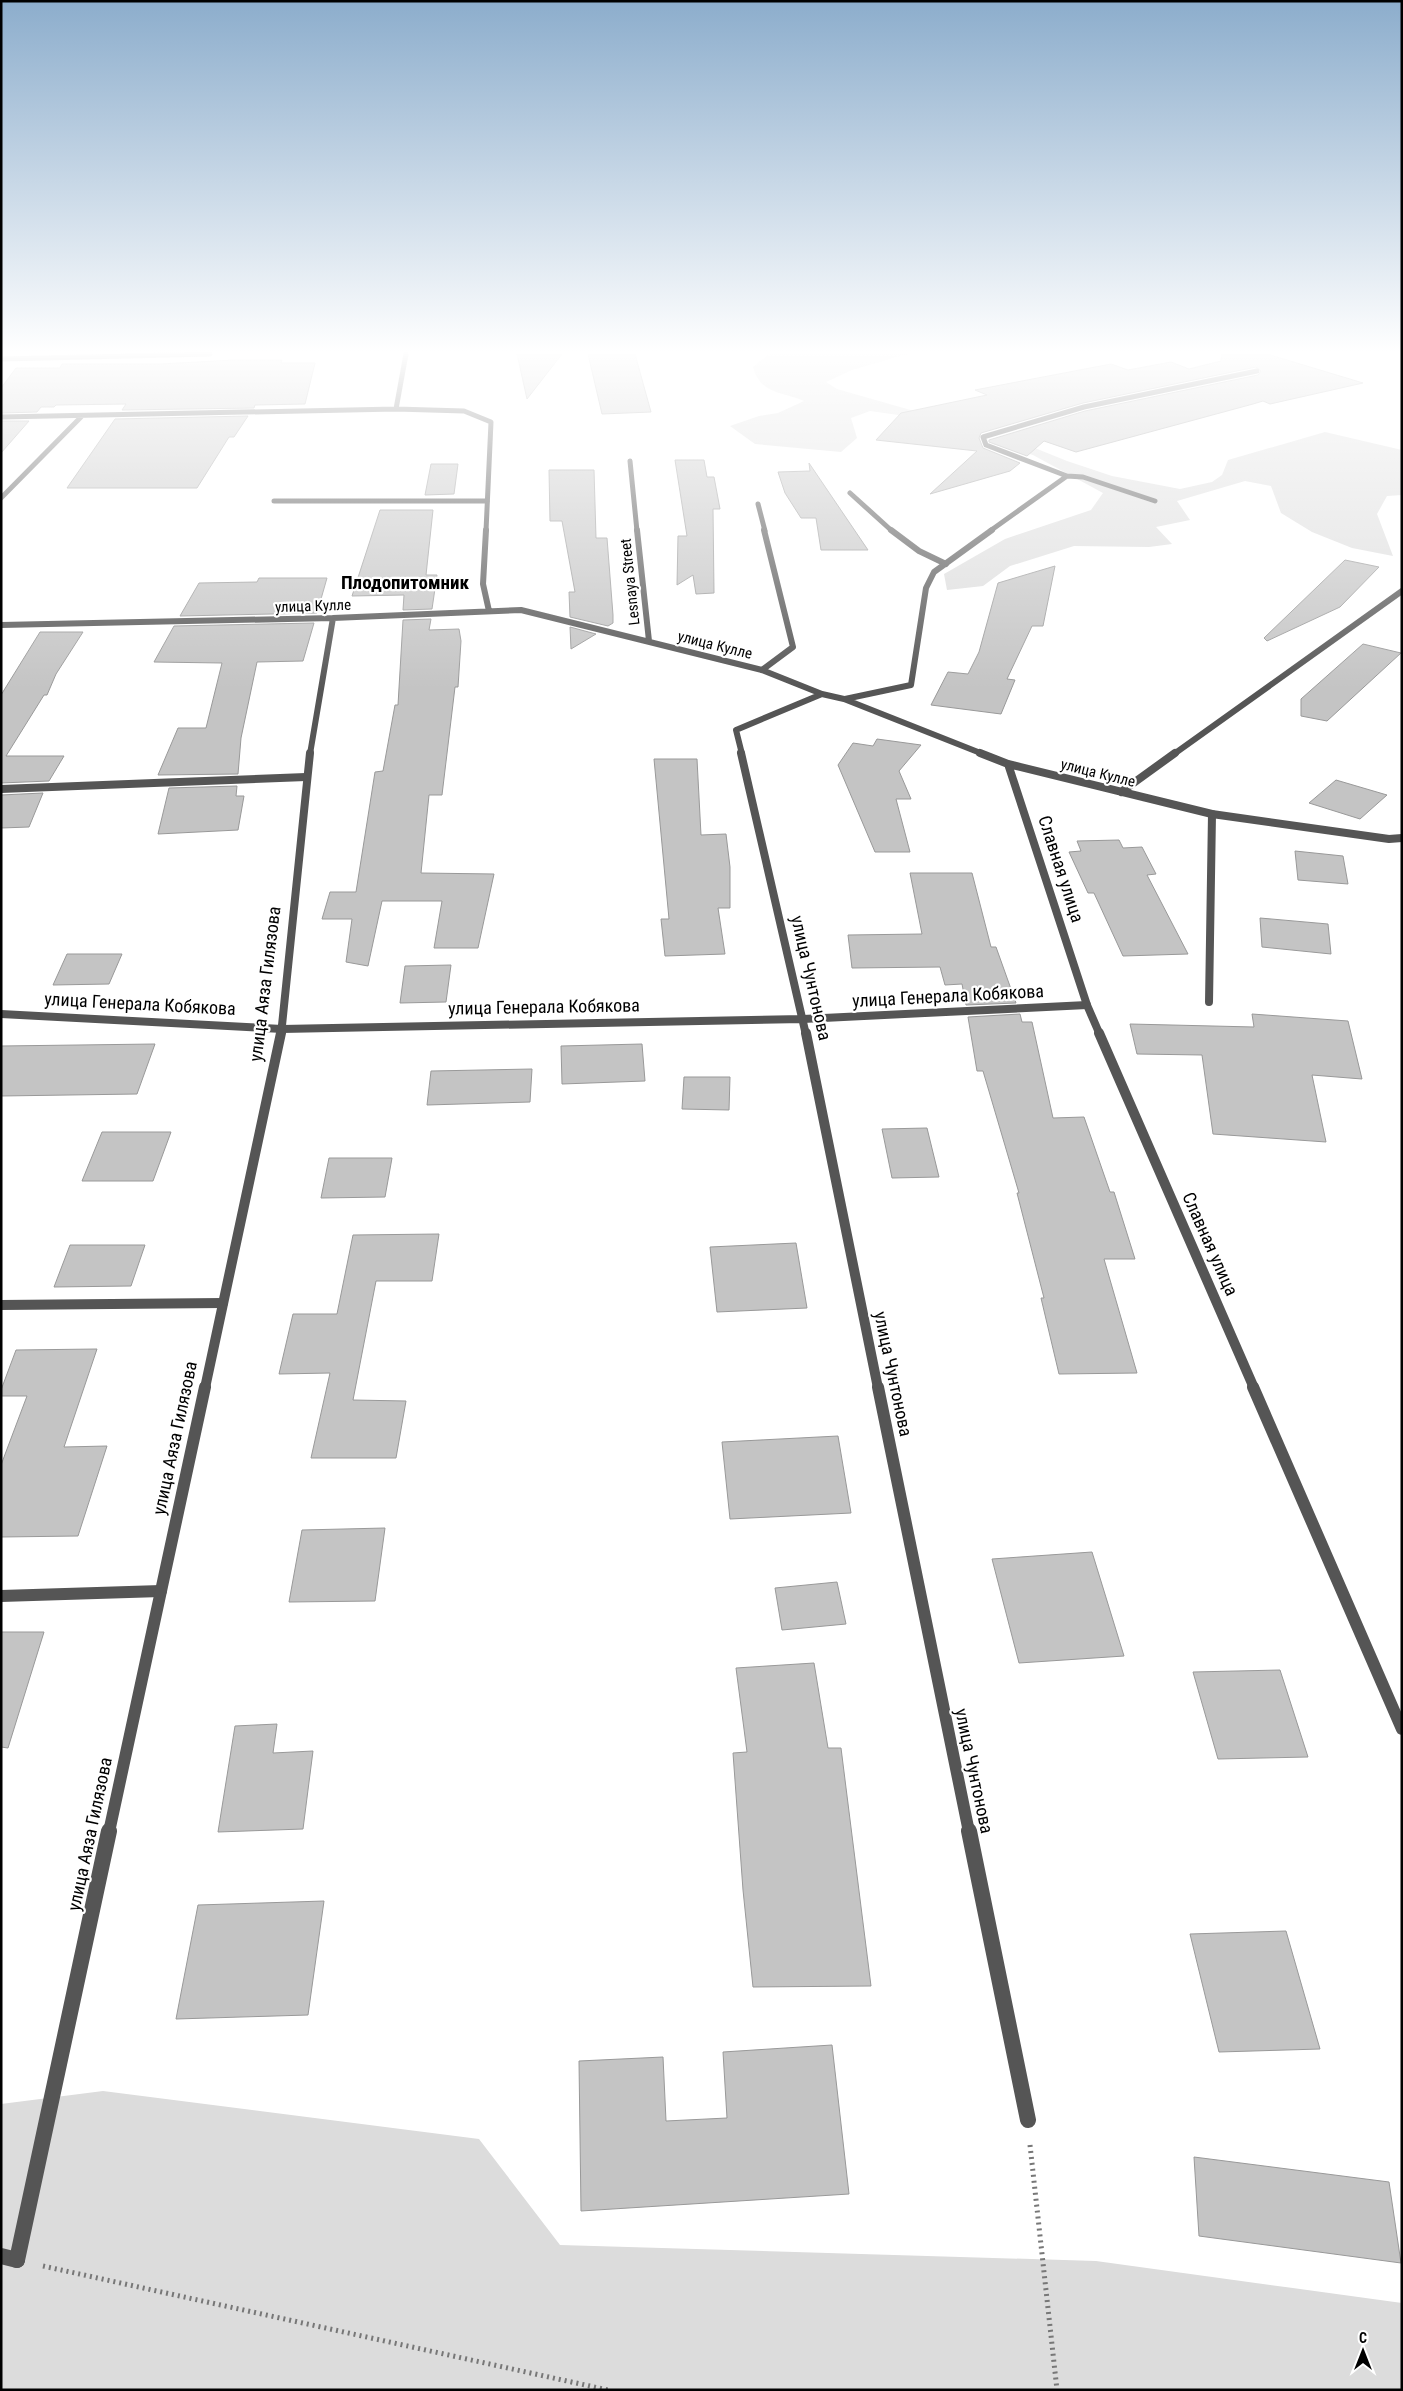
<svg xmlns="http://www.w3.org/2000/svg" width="1403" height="2391" viewBox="0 0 1403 2391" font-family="'Roboto Condensed',sans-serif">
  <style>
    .green { fill: #dcdcdc }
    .building { fill: #c4c4c4; stroke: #999 }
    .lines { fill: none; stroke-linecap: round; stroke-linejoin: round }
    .path { stroke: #777; stroke-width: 5; stroke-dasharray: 2 4; stroke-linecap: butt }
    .service-far5 { stroke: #555; stroke-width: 5 }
    .service-far4 { stroke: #555; stroke-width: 6 }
    .service-far3 { stroke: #555; stroke-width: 8 }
    .service-far2 { stroke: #555; stroke-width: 10 }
    .service-far1 { stroke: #555; stroke-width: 12 }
    .service { stroke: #555; stroke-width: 16 }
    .minor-far5 { stroke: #555; stroke-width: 5 }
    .minor-far4 { stroke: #555; stroke-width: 6 }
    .minor-far3 { stroke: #555; stroke-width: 8 }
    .minor-far2 { stroke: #555; stroke-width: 10 }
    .minor-far1 { stroke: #555; stroke-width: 12 }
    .minor { stroke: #555; stroke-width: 16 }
    .labels { text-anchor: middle; stroke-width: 4.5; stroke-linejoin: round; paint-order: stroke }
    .far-street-label { font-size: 15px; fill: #000; stroke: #fff }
    .street-label { font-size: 18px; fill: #000; stroke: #fff }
    .far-district-label { font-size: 19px; font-weight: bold; fill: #000; stroke: #fff }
  </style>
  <rect width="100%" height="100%" fill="#fff"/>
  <!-- green -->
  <path class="green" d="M769,354H907L852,370L826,382L837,389L956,423L870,411L851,418L857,438L841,452L755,444L730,426L759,416L778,413L804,401C782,391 761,395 753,367Z
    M1325,432L1402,450V495L1387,496L1377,514L1393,556L1352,548L1312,532L1281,513L1271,486L1245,481L1177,501L1190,520L1156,527L1172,544L1149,547L1074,546L1010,566L983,586L947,590L944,574L1005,539L1091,510L1103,493L1033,455L993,444L1001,437L1020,442L1067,461L1112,476L1180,489L1212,482L1222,475L1228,460Z
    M103,2091L479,2139L560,2245L1096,2261L1402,2303V2390H1V2104Z"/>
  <!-- building -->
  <path class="building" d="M517,354H562L527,399Z
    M588,354H635L651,412L602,414Z
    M1222,354H1267L1363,383L1270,404L1263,401L1253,404L1076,452L1044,441L1027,456L989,442V440L1085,411L1258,375L1261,371L1256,367L1083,403L981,433L979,438L983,448L1020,463L1010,471L930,494L977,451L876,440L901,413L987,395L975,390L1111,364L1128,370L1171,362L1189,369L1221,361Z
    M234,360H282L281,363H315L305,404L255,405L254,408L122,410L126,404L56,405L54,407H41L37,412L1,413V388L16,368H60L62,364H160Z
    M248,416L234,437H229L197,488H67L115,419Z
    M1,421H29L1,453Z
    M675,460H704L707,477H714L720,509H713L714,593L696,594L693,575L677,585L678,536H687Z
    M809,463L868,550H821L816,518H801L785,493L778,472L810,471Z
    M431,464H458L454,494L425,495Z
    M549,470H594L596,538H607L613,615V623L608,626L570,617L569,592H575L562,521H550Z
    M380,510H433L426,575H437L432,609L403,610L404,595L352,596Z
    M1345,560L1379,567L1340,607L1267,641L1264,638Z
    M1055,566L1043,626H1032L1007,679L1015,680L1001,714L931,705L948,672L968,674L979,652L998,583Z
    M259,578H327L317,613L180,616L199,583L257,582Z
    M431,619L429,630L459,629L461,641L458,687H455L442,795H429L421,873L494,874L478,948H434L442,901H382L368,966L346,962L352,919H322L330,892H356L375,772L383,771L395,705H398L403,620Z
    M314,623L303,661L257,662L241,738L238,774L158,775L178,728H206L222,663L154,662L174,626Z
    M570,627L596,634L571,649Z
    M40,632H83L56,674L47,695H44L6,756H64L49,781L1,783V695Z
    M1363,644L1401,653L1327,721L1301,716V699Z
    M877,739L921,745L899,771L911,799H896L910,852H875L838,765L853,743L873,746Z
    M654,759H697L701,835L726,834L730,867V908H718L725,954L665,956L661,919H669Z
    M1336,780L1387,795L1360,819L1309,803Z
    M237,786L236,796H244L238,830L158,834L169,788Z
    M43,793L29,827L1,828V795Z
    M1119,840L1123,848L1142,847L1156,874L1147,875L1188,954L1123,956L1094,893H1088L1069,852L1081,851L1077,841Z
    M1295,851L1343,856L1348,884L1298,880Z
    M910,873H972L991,947H996L1016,1003L966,1005L962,984L945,985L940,967L852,968L848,935L922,934Z
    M1260,918L1328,924L1331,954L1262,947Z
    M67,954H122L109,984L53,985Z
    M451,965L446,1002L400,1003L405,966Z
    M1020,1014L1022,1022H1032L1053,1118L1084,1117L1110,1192H1114L1135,1259H1104L1137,1373L1059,1374L1041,1298H1044L1017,1193H1019L983,1071H977L968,1017Z
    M1252,1014L1348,1021L1362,1079L1312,1075L1326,1142L1213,1134L1202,1055L1137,1054L1130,1024L1254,1027Z
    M155,1044L137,1094L1,1096V1046Z
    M642,1044L645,1081L562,1084L561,1046Z
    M532,1069L530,1102L427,1105L431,1071Z
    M684,1077H730L729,1110L682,1109Z
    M927,1128L939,1177L892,1178L882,1129Z
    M102,1132H171L153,1181H82Z
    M329,1158H392L385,1197L321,1198Z
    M439,1234L432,1281H376L353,1400L406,1401L396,1458H311L330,1373L279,1374L293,1314H337L353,1235Z
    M796,1243L807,1308L717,1312L710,1247Z
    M70,1245H145L131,1286L54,1287Z
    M97,1349L64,1447L107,1446L78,1536L1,1537V1465L27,1396H1V1390L16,1350Z
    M838,1436L851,1513L730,1519L722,1442Z
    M385,1528L375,1601L289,1602L302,1530Z
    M1092,1552L1124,1656L1019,1663L992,1559Z
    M837,1582L846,1624L782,1630L775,1588Z
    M1,1632H44L8,1748L1,1747Z
    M814,1663L828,1748H841L871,1986L753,1987L743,1890L733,1753L747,1752L736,1668Z
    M1280,1670L1308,1757L1218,1759L1193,1672Z
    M277,1724L273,1753L313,1751L303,1829L218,1832L235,1726Z
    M324,1901L308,2015L176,2019L198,1905Z
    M1286,1931L1320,2049L1219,2052L1190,1934Z
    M832,2045L849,2194L581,2211L579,2061L663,2057L666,2121L727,2118L723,2052Z
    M1194,2157L1389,2182L1401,2263L1199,2236Z"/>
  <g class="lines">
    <!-- path -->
    <path class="path" d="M1030,2145L1057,2390
      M43,2266L608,2390"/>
    <!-- service-far5 -->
    <path class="service-far5" d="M850,493L892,531
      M274,501H487
      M758,504L765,531"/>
    <!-- service-far4 -->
    <path class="service-far4" d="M891,530L919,551L946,564
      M762,670L793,647L764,530"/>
    <!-- service-far3 -->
    <path class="service-far3" d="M1,789L306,777
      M1209,1002L1212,814
      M803,1019L1087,1005"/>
    <!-- service-far2 -->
    <path class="service-far2" d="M1,1305L223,1303"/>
    <!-- service-far1 -->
    <path class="service-far1" d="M1,1596L161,1591"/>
    <!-- service -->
    <path class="service" d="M1,2256L17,2260"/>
    <!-- minor-far5 -->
    <path class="minor-far5" d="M1,359L210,354
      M396,409L406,354
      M1,417L396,409L464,411L491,422L486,531
      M630,461L637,531
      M1067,476L1083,477L1155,501
      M1,498L81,417
      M990,531L1067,476L986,445L983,437L1084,407L1257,371"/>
    <!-- minor-far4 -->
    <path class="minor-far4" d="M486,530L483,584L489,611
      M637,530L649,641
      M1,625L333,618L521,610L762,670L822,694L844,699L983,754
      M845,699L911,685L926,588L934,572L992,530
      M310,754L333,618
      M742,754L736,730L822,694
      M1174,754L1402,591"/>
    <!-- minor-far3 -->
    <path class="minor-far3" d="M741,753L806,1035
      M980,753L1008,764L1212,814L1389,839L1402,838
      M1008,764L1087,1005L1100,1035
      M1121,792L1175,753
      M1,1014L282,1029L803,1019
      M281,1035L310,753"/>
    <!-- minor-far2 -->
    <path class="minor-far2" d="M806,1033L878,1388
      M1099,1033L1254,1388
      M205,1388L281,1033"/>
    <!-- minor-far1 -->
    <path class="minor-far1" d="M878,1387L969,1832
      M1253,1387L1402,1729
      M109,1832L205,1387"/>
    <!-- minor -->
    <path class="minor" d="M969,1831L1028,2120
      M17,2260L109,1831"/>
  </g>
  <!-- sky -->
  <linearGradient id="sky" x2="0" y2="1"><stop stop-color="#8cadcc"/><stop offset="0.51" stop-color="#fff"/><stop offset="1" stop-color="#fff" stop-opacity="0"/></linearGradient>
  <rect width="1403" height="689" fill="url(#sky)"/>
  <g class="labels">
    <!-- far-street labels -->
    <g class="far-street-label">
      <text transform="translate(630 582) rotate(-96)" y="5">Lesnaya Street</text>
      <text transform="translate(313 606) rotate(-2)" y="5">улица Кулле</text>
      <text transform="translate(715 645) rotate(14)" y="5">улица Кулле</text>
      <text transform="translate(1098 773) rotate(14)" y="5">улица Кулле</text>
    </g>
    <!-- street labels -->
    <g class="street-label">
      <text transform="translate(1061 869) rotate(72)" y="6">Славная улица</text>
      <text transform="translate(811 978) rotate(77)" y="6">улица Чунтонова</text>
      <text transform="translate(265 984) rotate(-83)" y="6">улица Аяза Гилязова</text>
      <text transform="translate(948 996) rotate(-3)" y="6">улица Генерала Кобякова</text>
      <text transform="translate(140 1004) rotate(3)" y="6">улица Генерала Кобякова</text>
      <text transform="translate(544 1007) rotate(-1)" y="6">улица Генерала Кобякова</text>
      <text transform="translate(1210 1244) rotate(66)" y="6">Славная улица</text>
      <text transform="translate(893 1374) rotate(78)" y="6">улица Чунтонова</text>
      <text transform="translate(175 1438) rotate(-78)" y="6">улица Аяза Гилязова</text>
      <text transform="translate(974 1771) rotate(78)" y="6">улица Чунтонова</text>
      <text transform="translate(90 1834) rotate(-78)" y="6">улица Аяза Гилязова</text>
    </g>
    <!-- far-district labels -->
    <g class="far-district-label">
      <text x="405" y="589">Плодопитомник</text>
    </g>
  </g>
  <!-- border -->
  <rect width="1403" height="2391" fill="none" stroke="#000000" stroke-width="5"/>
  <!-- north arrow -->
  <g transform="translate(1363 2351)" stroke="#ffffff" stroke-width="4" paint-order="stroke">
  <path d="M0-4L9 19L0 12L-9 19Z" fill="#000000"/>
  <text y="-8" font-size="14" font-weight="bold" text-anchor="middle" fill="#000000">С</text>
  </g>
</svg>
